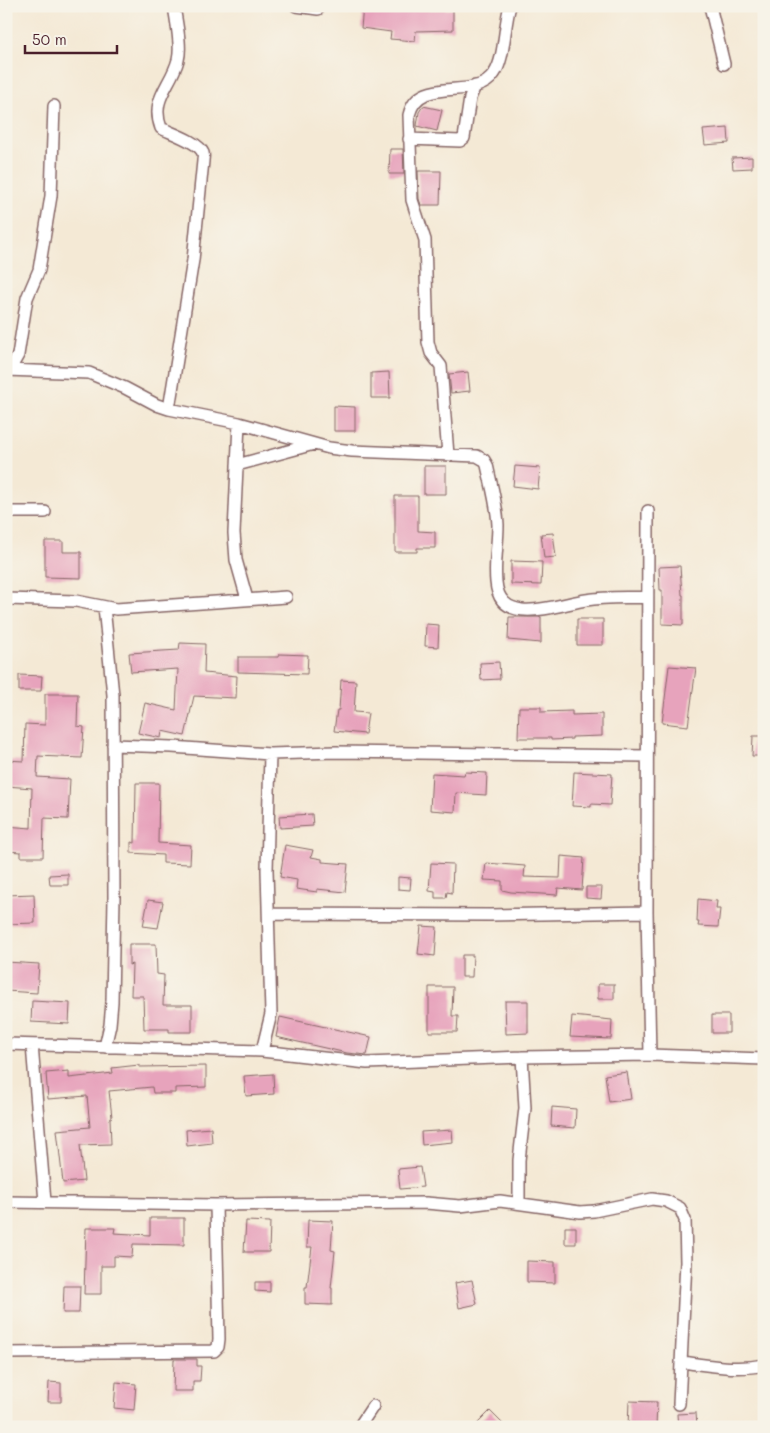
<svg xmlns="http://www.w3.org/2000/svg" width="770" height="1433" viewBox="0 0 770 1433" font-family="Mali,sans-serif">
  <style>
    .building { fill: #e7a3bc }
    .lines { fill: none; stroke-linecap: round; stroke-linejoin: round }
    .minor-casing { stroke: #866666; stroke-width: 14 }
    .minor { stroke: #fff; stroke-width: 11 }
  </style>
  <rect width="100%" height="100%" fill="#f7f3e8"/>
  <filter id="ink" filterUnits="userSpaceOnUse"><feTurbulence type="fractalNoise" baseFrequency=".02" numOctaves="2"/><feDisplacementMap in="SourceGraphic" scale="10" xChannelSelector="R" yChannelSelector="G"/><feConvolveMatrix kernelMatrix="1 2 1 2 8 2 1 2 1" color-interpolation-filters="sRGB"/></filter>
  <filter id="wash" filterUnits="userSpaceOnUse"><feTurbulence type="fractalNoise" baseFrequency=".0096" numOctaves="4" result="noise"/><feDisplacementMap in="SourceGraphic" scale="20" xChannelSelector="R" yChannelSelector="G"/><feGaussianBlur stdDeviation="1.12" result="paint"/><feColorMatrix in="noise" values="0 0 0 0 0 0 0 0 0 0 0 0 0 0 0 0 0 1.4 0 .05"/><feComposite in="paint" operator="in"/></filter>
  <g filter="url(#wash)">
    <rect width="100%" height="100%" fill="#f4e9d5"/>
    <g id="blocks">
      <!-- building -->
      <path class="building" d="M363,6L392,9V6L417,8V10L453,9V30L416,31L415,41L390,39L391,32L361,28Z
        M423,106L442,110L437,131L417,126L419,112Z
        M728,128L729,143L705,145L703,130Z
        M390,149H403L404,174H389Z
        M752,157V168L733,169L732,158Z
        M418,171H441L440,205H421L419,199Z
        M389,372L390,398H371V373Z
        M468,372L470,391L451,393L449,374Z
        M334,406L355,407V431H334Z
        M424,466H446V494H424Z
        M515,466L540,468L538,489L513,486Z
        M395,496H418V531L435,532V548H417V552H395Z
        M553,533L556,557L544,558L541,534Z
        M45,541H63V552H81V578L45,577Z
        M511,561L542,562L541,585L511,584Z
        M680,566L682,595H683V625L662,624V590H660L659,567Z
        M509,617H541V643L508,640Z
        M577,619H603V645H577Z
        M426,624L439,625L438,647L425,646Z
        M180,643L205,644L204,673L237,676L236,698L194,696L185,736L162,731L161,738L138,733L145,703L176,710L178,669L131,672L129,653L179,650Z
        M279,654L308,655L307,674L238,672V657H278Z
        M499,662L500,679L481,680L480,663Z
        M669,666L696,668L688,726L662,723Z
        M19,675L42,676L41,691H19Z
        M341,680L356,681L354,712L368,713L365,734L334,731L337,710H339Z
        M45,694H78L77,726L84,727L82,758L38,756L37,777L70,779L68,819L44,818L43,857H21V852L6,851V826L31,828L32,788L6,786V760L24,761L25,724L45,725Z
        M519,707H541V712L572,711V715L602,714V736L572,737V739L551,740V738H518Z
        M753,736H764V756H752Z
        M465,772L487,773L486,795L456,793L455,812L430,810L432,773L464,775Z
        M574,772L612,774L610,805L591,804V807L572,806Z
        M136,783H159L158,843L191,845L190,864L163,863V855L131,853V842L135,843Z
        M312,814L313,826L280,828L279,816Z
        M285,845L313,850L311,857L322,859V862L348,864L345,892L317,889V892L296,889L297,880L280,877Z
        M561,856L584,858L582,890L558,888L557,895L511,892L502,890V881L484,880L486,863L525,866L524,877L560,878Z
        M431,863L453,864L452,893L447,892L446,898H435V892L429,891Z
        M68,874V885H50L49,875Z
        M398,877L411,878L410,890L398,889Z
        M586,887H602L601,899L586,898Z
        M34,894L35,923L6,924V895Z
        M698,899L717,901L716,909H720L718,927L698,926L699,922H697Z
        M148,900L163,902L158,928L143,926Z
        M421,926L437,927L435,956L418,954Z
        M129,944H156L157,974L164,975L163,1005H192V1032H169V1029H144L143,996H131L132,964L129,965Z
        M462,955H473L472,977H462Z
        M6,962L39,964L37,993L6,991Z
        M598,984H614V999H598Z
        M429,987H453L452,1016H458L457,1032H429Z
        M32,1001L70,1003L69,1024L31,1022Z
        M505,1001H528V1033L506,1034Z
        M712,1015H729V1033H712Z
        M572,1016L612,1020L611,1039L570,1037Z
        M280,1017L371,1037L367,1055L347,1053L276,1037Z
        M139,1065V1067L206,1066V1087L175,1088V1093H153L152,1087L109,1091L112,1117L110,1118L111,1144L80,1145L84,1181L63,1183L57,1130L90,1127L87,1096L48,1099L46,1073L69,1071V1078L113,1073L112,1068Z
        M627,1072L631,1099L609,1102L605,1075Z
        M273,1074L274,1094L246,1096L244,1076Z
        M552,1107L576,1109L575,1128L551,1126Z
        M211,1128L212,1143L187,1146L186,1130Z
        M452,1130L453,1142L422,1145L421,1132Z
        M420,1167L423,1187L400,1189L398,1169Z
        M150,1218H184V1245L133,1244L132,1257L114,1256V1266H101V1294H84L86,1228H115L114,1233L150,1235Z
        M308,1220L333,1221L331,1250L335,1251L331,1288H332V1305L305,1304V1287H307L312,1247H307Z
        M246,1221L270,1222L269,1252H244Z
        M565,1227H576V1244H565Z
        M527,1261L555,1262V1283L527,1282Z
        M472,1280L477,1304L459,1308L455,1283Z
        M255,1282H270V1292L255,1291Z
        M64,1286H80L79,1313H63Z
        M174,1359H197V1366H201L200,1381H193V1391H173Z
        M49,1382L61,1383V1402H48Z
        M116,1382L136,1384L134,1410L114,1408Z
        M629,1401L657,1402L656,1427H628Z
        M490,1411L506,1427H474Z
        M696,1413L697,1427H678L677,1414Z"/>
    </g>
  </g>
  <g filter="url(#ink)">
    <use href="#blocks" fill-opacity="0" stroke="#866666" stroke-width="1"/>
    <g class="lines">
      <!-- minor casing -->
      <g class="minor-casing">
        <path id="minor" d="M296,6L318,9
          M710,6L724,64
          M409,139L460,141L464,138L470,98L475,86
          M6,370L89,373L125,388L157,405L169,409L239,423L329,448L352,451L477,456L484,460L487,465C491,484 497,504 498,525C498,544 494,563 496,582C500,629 558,604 586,600C606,597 627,598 647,597
          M9,371L18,355L27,298L39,270L51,196L54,106
          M169,409L193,260L203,161C203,158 204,156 203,153C199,142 171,133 161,128C150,99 171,86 178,60C182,46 176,21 174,6
          M239,423L234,533L236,560L247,599
          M448,455L441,366L431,353L428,342L425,240L412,200L409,115C419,73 475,103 494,74C505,59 504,25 510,6
          M237,465L314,444
          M648,511L647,912L650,1055
          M6,512H45
          M6,599L76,601L116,609L286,597
          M104,607L113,695L114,898L112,1002L110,1025L105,1047
          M113,745L172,747L270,754L336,752L647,756
          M269,914L490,915L647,912
          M6,1044L262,1051L367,1063L522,1057L650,1055L764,1059
          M32,1045L45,1202
          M262,1051L271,1014L267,870L270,754
          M6,1202L216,1205L426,1203L460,1206L500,1201L580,1212L594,1211L652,1199L666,1201L680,1208L685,1220L686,1262L679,1404
          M519,1202V1160L525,1108L522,1057
          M6,1353L214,1351L218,1347L219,1339L216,1205
          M681,1362C709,1365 736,1371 764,1365
          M359,1427L373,1406"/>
      </g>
      <!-- minor -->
      <use href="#minor" class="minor"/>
    </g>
  </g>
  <!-- margin -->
  <rect width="770" height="1433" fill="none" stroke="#f7f3e8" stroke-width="25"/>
  <!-- scale -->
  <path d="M25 45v8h92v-8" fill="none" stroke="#4a1f2b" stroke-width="2.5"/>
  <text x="32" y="45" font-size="15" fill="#4a1f2b" stroke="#f7f3e8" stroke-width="4" paint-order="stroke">50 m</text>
</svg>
